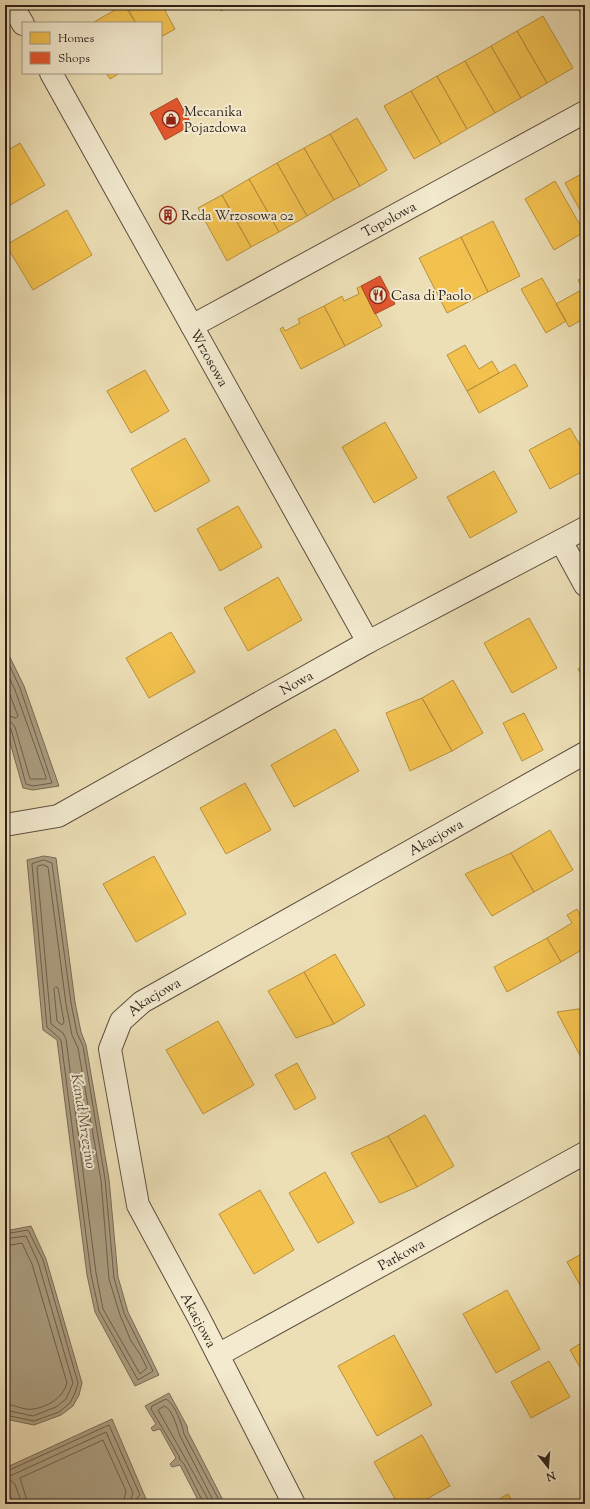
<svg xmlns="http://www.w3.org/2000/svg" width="590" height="1509" viewBox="0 0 590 1509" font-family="'Sorts Mill Goudy',serif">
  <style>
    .water { fill: #ab9d80; stroke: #796b57 }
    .homes { fill: #f2c14e; stroke: #b7903e }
    .shops { fill: #e4572e; stroke: #ad4628 }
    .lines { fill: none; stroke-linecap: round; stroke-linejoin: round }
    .shore { stroke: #6c5e4c; stroke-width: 1 }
    .minor-casing { stroke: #5e4f40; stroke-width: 24 }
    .tertiary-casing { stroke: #5e4f40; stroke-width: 24 }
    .minor { stroke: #f3eacf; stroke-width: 22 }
    .tertiary { stroke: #f3eacf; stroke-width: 22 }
    .labels { text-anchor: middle; stroke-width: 4; stroke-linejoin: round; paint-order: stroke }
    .poi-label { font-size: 14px; fill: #2e1f19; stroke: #f3eacf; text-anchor: start }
    .street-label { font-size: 14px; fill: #2e1f19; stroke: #f3eacf }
    .water-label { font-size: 15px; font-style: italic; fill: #5a4b3d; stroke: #f3eacf }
  </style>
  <rect width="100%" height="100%" fill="#ecdeb5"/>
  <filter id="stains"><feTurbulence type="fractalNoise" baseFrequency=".005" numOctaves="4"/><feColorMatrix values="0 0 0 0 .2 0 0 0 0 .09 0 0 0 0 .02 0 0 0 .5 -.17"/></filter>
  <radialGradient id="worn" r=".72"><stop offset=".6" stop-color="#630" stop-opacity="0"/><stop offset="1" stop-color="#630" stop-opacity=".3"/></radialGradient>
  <!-- water -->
  <path class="water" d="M5,647L24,686L59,786L33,790L23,788L5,725Z
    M44,856L56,858L75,1002L81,1032L86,1045L109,1179L118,1277L128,1312L159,1375L135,1386L95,1312L87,1275L57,1040L43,1030L27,860Z
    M31,1226L46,1259L82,1383L79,1395L73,1406L61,1415L34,1425L5,1419V1231Z
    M169,1393L187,1426L188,1432L225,1504H200L180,1465L172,1467L170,1464L176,1458L160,1429L153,1431L151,1428L156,1424L145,1406Z
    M112,1419L146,1499L134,1504H14L5,1484V1468Z"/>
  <!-- homes -->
  <path class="homes" d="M124,5L136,23H92Z
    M126,5H162L175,29L161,37V23H136Z
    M218,5H232L221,11Z
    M576,5H585V22Z
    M543,16L573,68L547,83L517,31Z
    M517,31L547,83L521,98L491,46Z
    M491,46L521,98L495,113L465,61Z
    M465,61L495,113L467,129L437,76Z
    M106,73H120L110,79Z
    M437,76L467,129L441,144L411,91Z
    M411,91L441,144L414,159L384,106Z
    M357,118L387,170L360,186L330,134Z
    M330,134L360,186L334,200L304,148Z
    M20,143L45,185L5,208V152Z
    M304,148L334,200L307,216L277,163Z
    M277,163L307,216L279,232L249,179Z
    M585,172V219L565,183Z
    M249,179L279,232L251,247L222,195Z
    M555,181L584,232L554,250L525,199Z
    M222,195L251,247L227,261L198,208Z
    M167,206L174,221L169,225L161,210Z
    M67,210L92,255L33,290L6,245Z
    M493,221L520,276L488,292L461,237Z
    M461,237L488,292L447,313L419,258Z
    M585,276V318L569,327L556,304L583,289L578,280Z
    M542,278L566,321L546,333L521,289Z
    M361,286L382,326L345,346L324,306L342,296L344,301L359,294L357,288Z
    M324,306L345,346L301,369L280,329L283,327L285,331L300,323L298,319Z
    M465,345L479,369L492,361L499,373L467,391L447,355Z
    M515,364L528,386L479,413L467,391Z
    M145,370L169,411L131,433L107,391Z
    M385,422L417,478L374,503L342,447Z
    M570,428L585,454V470L550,489L529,450Z
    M185,438L210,481L155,512L131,469Z
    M494,471L517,512L470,538L447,497Z
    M238,506L262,547L220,571L197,529Z
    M278,577L302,620L248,651L224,608Z
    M529,618L557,668L512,693L484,643Z
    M171,632L195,672L149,698L126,658Z
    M585,665V681L578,669Z
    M453,680L483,733L452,751L422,698Z
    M422,698L452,751L410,771L386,713Z
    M524,713L543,750L522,761L503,723Z
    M335,729L359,771L294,807L271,765Z
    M245,783L271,830L226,854L200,808Z
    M550,830L573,870L534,892L511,853Z
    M511,853L534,892L492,916L465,874Z
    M154,856L186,914L136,942L103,884Z
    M577,909L581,917L585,915V948L561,962L547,938L572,923L567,915Z
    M547,938L561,962L507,992L494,967Z
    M335,954L365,1005L334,1024L304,972Z
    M304,972L334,1024L296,1038L268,991Z
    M585,1008V1065L557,1012Z
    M218,1021L254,1085L203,1114L166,1050Z
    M297,1063L316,1098L295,1110L275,1075Z
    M425,1115L454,1166L417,1187L388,1136Z
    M388,1136L417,1187L380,1203L351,1153Z
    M325,1172L354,1223L318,1243L289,1193Z
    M260,1190L294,1250L254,1274L219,1214Z
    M585,1252V1294L567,1262Z
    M507,1290L540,1349L496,1373L463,1314Z
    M394,1335L432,1405L377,1436L338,1366Z
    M581,1343L583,1346L585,1345V1376L570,1350Z
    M549,1361L570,1397L531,1418L511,1382Z
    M422,1435L450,1486L418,1504H398L374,1462Z
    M508,1494L514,1504H491Z"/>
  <!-- shops -->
  <path class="shops" d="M177,98L192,125L165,140L150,113Z
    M380,276L395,304L375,314L361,286Z"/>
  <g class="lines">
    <!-- shore -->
    <path class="shore" d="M5,656L20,688L52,783L33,786L26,784L11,729L5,726
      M5,668L15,690L46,777V779H30L15,727L11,722L5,721
      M5,682L18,716L16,718L5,715
      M44,860L52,863L71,1003L77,1033L83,1046L105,1179L114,1278L124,1313L153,1371L138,1380L99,1311L91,1274L61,1040L47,1027L32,864Z
      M44,865L48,867L66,1004L72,1035L78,1048L101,1180L109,1279L120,1315L131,1341L140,1354L147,1368L140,1374L103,1309L96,1273L66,1039L63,1033L51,1024L37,868L38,866Z
      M56,987L58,988L64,1022L62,1025L57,1021L54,989Z
      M5,1234L28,1230L43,1260L78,1383L75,1393L70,1403L59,1412L34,1421L5,1415
      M5,1239L26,1236L38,1262L73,1383L66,1399L56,1407L33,1416L5,1410
      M5,1246L22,1243L32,1264L67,1383C63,1398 48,1407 33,1409C24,1411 14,1404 5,1404
      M5,1472L109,1425L140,1495L135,1500L134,1504
      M22,1504L15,1484L9,1479L10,1476L106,1432L133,1493L129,1504
      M28,1504L20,1478L103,1440L126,1491L123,1504
      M204,1504L184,1464L180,1460L179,1456L151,1409L152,1406L166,1399C175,1404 182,1424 184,1434L221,1504
      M209,1504L208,1499L158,1410L164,1406C173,1409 177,1428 180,1436L215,1504"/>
    <!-- minor casing -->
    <g class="minor-casing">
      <g id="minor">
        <path id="s1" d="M192,326L585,112"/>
        <path d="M561,541L585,585"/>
        <path id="s2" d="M5,825L58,816L368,642"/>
        <path id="s3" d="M218,1355L585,1153"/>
        <path id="s4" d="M294,1504L199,1318L138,1205L110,1049L121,1021L142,1002L585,753"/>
      </g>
    </g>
    <!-- tertiary casing -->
    <g class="tertiary-casing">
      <g id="tertiary">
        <path d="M12,5L23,24"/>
        <path id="s5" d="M51,73L368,642L585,528"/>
      </g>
    </g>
    <!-- minor -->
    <use href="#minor" class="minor"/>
    <!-- tertiary -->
    <use href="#tertiary" class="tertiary"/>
  </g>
  <!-- icons -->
  <defs>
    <g id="shop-ring" transform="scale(0.9)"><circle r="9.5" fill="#f3eacf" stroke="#8f2418" stroke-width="1.5"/><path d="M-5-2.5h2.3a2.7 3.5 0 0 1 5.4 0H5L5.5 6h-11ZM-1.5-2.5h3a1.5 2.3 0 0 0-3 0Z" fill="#8f2418"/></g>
    <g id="building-ring" transform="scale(0.9)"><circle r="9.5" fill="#f3eacf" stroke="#8f2418" stroke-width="1.5"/><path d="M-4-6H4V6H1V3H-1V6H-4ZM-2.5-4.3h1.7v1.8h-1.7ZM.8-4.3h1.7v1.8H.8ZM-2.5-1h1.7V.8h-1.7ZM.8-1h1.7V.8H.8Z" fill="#8f2418"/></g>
    <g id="restaurant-ring" transform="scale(0.9)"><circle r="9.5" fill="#f3eacf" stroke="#8f2418" stroke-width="1.5"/><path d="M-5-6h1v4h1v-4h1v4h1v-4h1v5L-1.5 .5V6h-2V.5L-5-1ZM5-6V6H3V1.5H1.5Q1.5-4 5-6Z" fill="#8f2418"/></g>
  </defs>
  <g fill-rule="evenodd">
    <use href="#shop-ring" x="171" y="119"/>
    <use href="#building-ring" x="168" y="215"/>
    <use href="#restaurant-ring" x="378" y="295"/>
  </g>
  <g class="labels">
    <!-- poi labels -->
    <g class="poi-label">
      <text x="184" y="116">Mecanika<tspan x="184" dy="16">Pojazdowa</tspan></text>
      <text x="181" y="220">Reda Wrzosowa 02</text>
      <text x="391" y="300">Casa di Paolo</text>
    </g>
    <!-- street labels -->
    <g class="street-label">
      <text dy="5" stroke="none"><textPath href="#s1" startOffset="224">Topolowa</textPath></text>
      <text dy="5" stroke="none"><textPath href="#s5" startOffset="326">Wrzosowa</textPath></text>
      <text dy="5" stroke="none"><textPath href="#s2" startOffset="327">Nowa</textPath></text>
      <text dy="5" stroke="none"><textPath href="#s4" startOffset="891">Akacjowa</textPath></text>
      <text dy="5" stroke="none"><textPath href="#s4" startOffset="567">Akacjowa</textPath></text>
      <text dy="5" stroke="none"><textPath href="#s3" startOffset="209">Parkowa</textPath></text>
      <text transform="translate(199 1320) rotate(62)" y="5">Akacjowa</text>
    </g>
    <!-- water labels -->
    <g class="water-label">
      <text transform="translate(84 1121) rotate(81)" y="5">Kanał Mrzezino</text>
    </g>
  </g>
  <!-- margin -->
  <rect width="590" height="1509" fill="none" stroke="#ecdeb5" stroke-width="20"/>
  <rect x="6" y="6" width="578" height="1497" fill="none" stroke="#2e1f19" stroke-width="2"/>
  <rect x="10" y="10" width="570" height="1489" fill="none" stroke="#2e1f19"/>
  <!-- legend -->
  <rect x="22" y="22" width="140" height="52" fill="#f3eacf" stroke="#a49986"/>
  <rect x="30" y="32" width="20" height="12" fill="#f2c14e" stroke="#a49986"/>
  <text x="58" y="42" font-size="12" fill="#2e1f19">Homes</text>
  <rect x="30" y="52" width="20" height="12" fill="#e4572e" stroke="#a49986"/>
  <text x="58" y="62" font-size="12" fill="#2e1f19">Shops</text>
  <!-- north arrow -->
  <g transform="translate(548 1467) rotate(163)" stroke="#f3eacf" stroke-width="3" paint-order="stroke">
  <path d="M0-3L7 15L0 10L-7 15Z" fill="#2e1f19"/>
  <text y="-6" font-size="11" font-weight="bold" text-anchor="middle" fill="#2e1f19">N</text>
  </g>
  <rect width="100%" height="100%" filter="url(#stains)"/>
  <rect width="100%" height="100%" fill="url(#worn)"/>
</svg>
